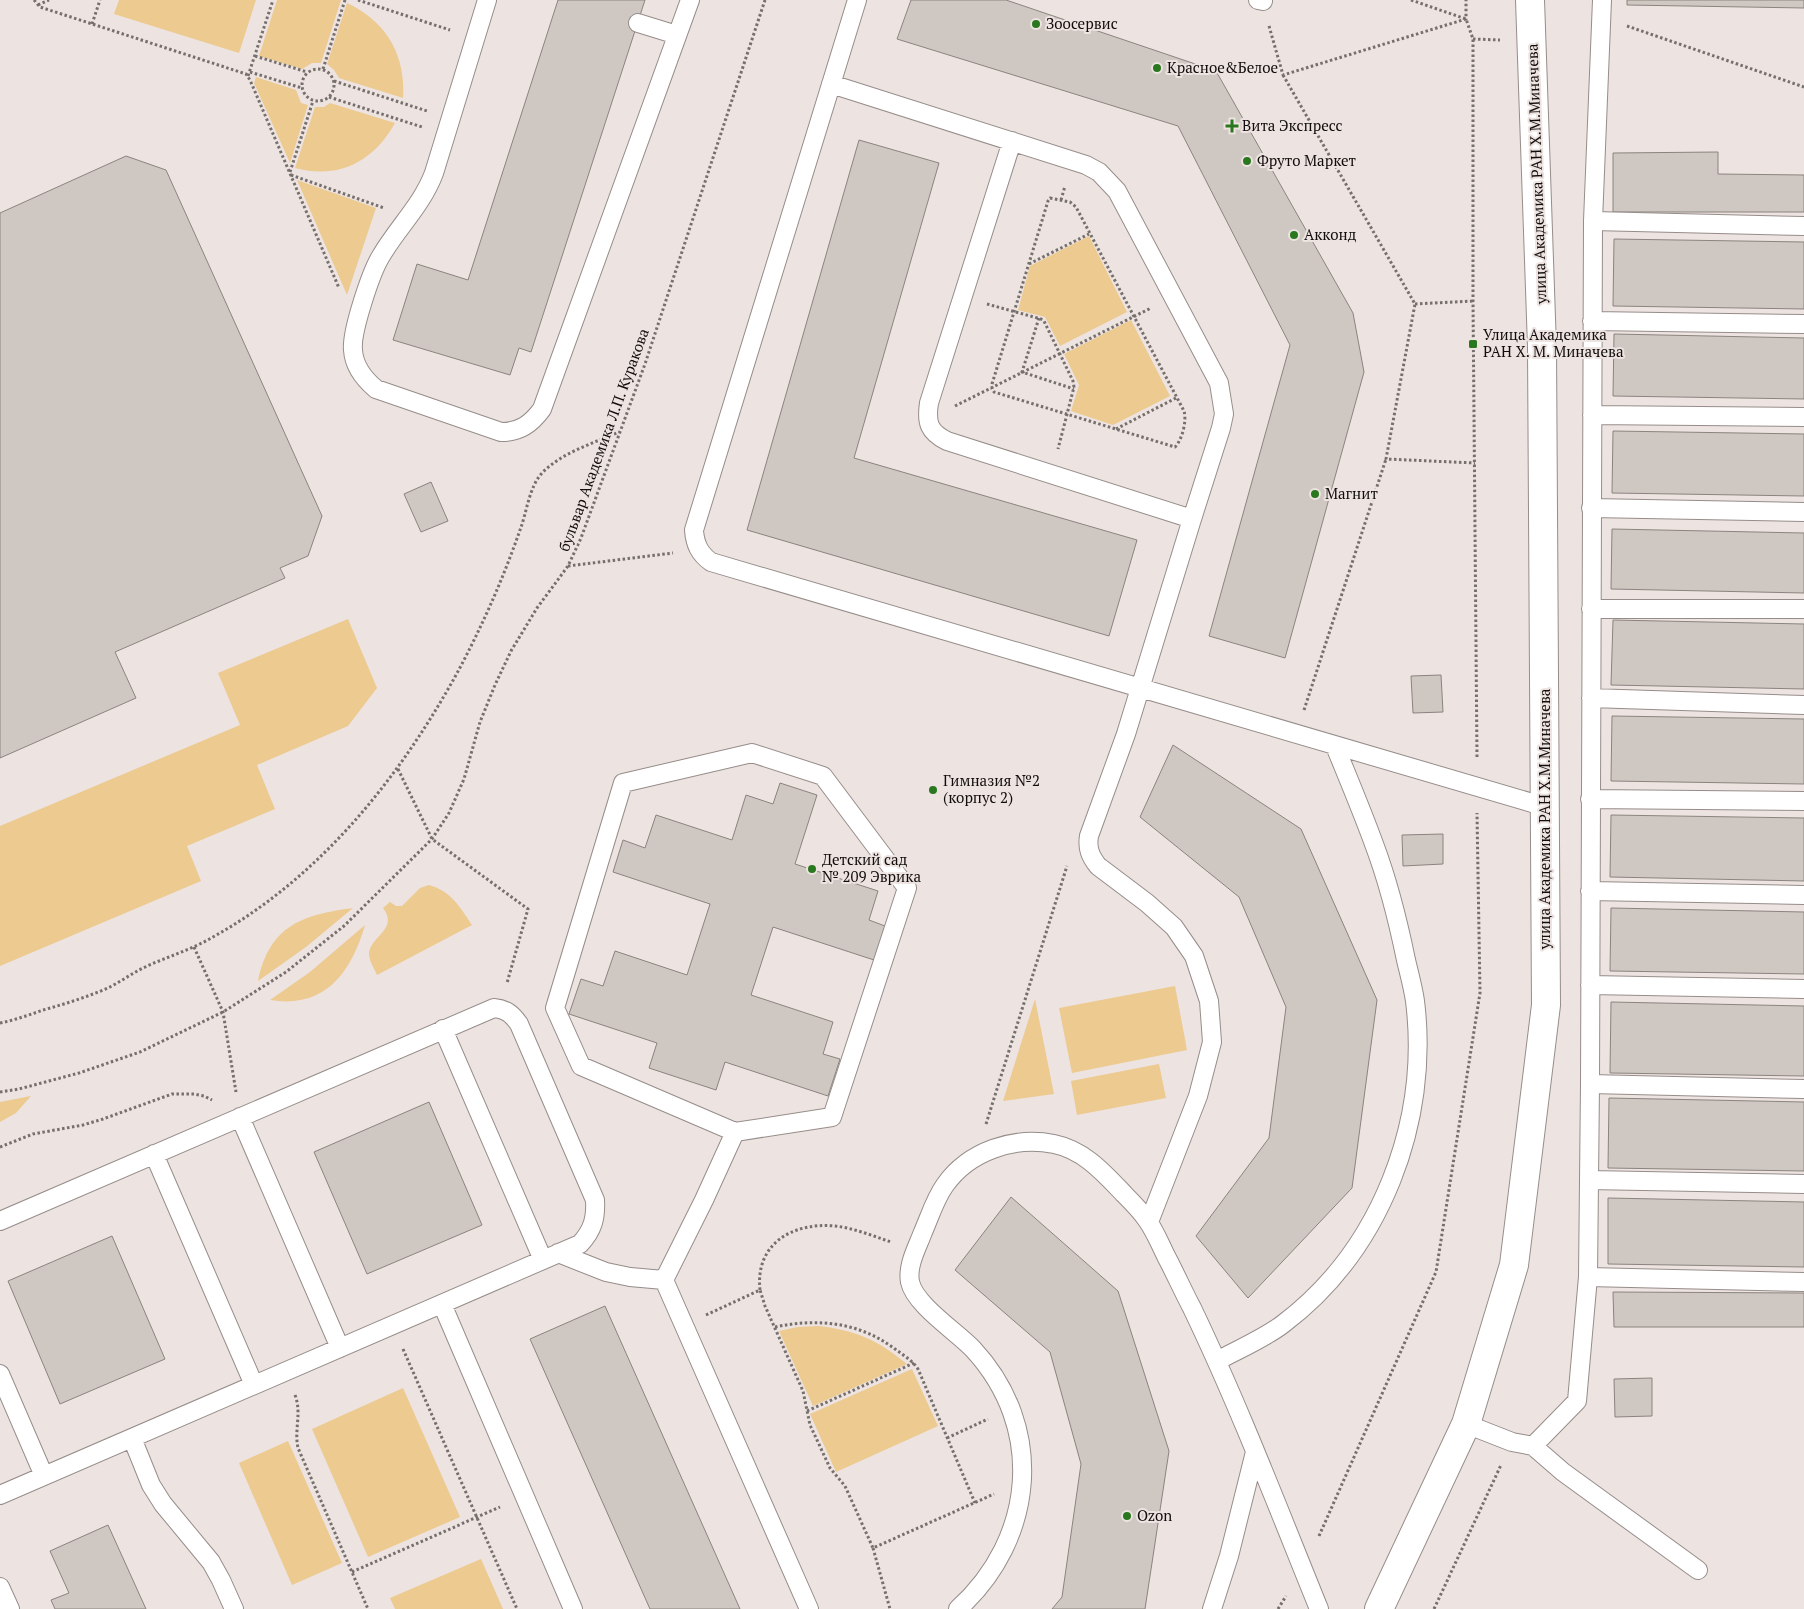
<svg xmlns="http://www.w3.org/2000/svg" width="1804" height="1609" viewBox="0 0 1804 1609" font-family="'PT Serif',serif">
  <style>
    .green { fill: #ecca90 }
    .building { fill: #cfc7c2; stroke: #8b847e }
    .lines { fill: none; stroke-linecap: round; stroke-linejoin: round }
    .lane-casing { stroke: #968d8a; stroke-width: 20 }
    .street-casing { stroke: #968d8a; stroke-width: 30 }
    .path { stroke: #756f6d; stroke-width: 3; stroke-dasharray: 2.5 2.5; stroke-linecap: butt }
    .lane { stroke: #fff; stroke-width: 18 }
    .street { stroke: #fff; stroke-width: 28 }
    .poi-dot { fill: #29771f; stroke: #ede3e0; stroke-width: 2 }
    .labels { text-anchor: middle; stroke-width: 4; stroke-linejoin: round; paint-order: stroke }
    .poi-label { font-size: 15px; fill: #100d0c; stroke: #ede3e0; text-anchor: start }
    .street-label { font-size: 15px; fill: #100d0c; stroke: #ede3e0 }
  </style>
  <rect width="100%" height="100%" fill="#ede3e0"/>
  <!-- green -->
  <path class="green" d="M119,0H256L239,53L114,14Z
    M277,0H341L321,63H312L302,69L259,56Z
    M347,3C386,21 406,55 403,98L339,78L334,70L327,64Z
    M256,77L296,90L301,103L308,105L290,163L254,83Z
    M330,103L395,123C374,161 339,180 295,168L315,107H324Z
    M297,180L376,208L347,295Z
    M1089,236L1127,312L1060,346L1045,317L1018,310L1030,266Z
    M1131,320L1170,396L1113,425L1071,411L1079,385L1064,354Z
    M348,619L377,688L348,726L257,765L275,809L187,846L201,881L0,966V826L240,725L218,673Z
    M429,885C451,891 460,907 472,925L377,975C374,968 369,961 369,953C371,936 399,929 383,908L390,902L396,906H402L420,888Z
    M353,908L306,947L258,981C270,925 302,915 353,908Z
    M365,925C351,973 325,1009 270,1000L310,972Z
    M1175,986L1187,1050L1072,1073L1059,1008Z
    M1035,999L1054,1094L1003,1101Z
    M1159,1064L1166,1098L1077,1115L1071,1081Z
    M31,1096L16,1113L0,1122V1102Z
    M818,1326C855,1330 878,1340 907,1364L813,1406L779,1331L798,1327Z
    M912,1369L938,1426L836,1472L810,1414Z
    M403,1388L460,1517L368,1557L312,1429Z
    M288,1441L342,1563L292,1585L239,1463Z
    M481,1559L503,1609H395L390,1598Z"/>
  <!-- building -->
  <path class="building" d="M558,0H645L531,352L519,348L510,375L393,340L417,264L468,280Z
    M911,0H1006L1216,71L1353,313L1364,372L1285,658L1209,636L1290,345L1178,126L897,39Z
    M1627,0H1804V8L1627,5Z
    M859,140L939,163L854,458L1137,540L1109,636L747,530Z
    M1718,152V174L1804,175V212H1613V153Z
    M126,156L166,170L322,516L308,556L280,568L285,578L115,652L136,698L0,758V213Z
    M1614,239L1804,242V309L1613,306Z
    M1614,334L1804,338V399L1613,396Z
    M1613,431L1804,434V496L1612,493Z
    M431,482L448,521L421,532L404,494Z
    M1612,529L1804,533V593L1611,589Z
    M1613,620L1804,624V689L1611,685Z
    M1441,675L1443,712L1413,713L1411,676Z
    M1612,716L1804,719V784L1611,781Z
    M1173,745L1301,829L1377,1000L1352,1188L1248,1298L1196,1236L1269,1138L1286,1007L1239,897L1140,817Z
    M780,783L817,795L795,864L878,891L869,920L885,926L874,960L773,927L751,995L833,1022L823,1054L840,1059L828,1096L725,1062L716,1090L649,1068L657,1043L569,1014L581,979L603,986L615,951L687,975L710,904L613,872L623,840L645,848L656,815L732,840L746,795L773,804Z
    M1611,815L1804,818V881L1610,877Z
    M1443,834V864L1403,866L1402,835Z
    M1611,908L1804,912V974L1610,971Z
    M1611,1002L1804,1006V1076L1610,1073Z
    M1609,1098L1804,1102V1171L1608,1168Z
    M429,1102L482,1225L367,1274L314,1152Z
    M1011,1197L1118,1291L1169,1451L1145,1609H1052L1062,1597L1081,1464L1050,1352L955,1270Z
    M1608,1198L1804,1202V1267L1608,1264Z
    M112,1236L165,1359L60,1404L8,1281Z
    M1613,1292L1804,1293V1327H1614Z
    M605,1306L740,1609H650L530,1339Z
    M1652,1378V1416L1615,1417L1614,1379Z
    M108,1525L146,1609H55L51,1600L69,1593L50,1551Z"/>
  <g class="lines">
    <!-- lane casing -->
    <g class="lane-casing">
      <path id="lane" d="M487,0L434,173C422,205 398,227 381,256C371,272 351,332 353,350C354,366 364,379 376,389L501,432C520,432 531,424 542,409L690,0
        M857,0L694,530C695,545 700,554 711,562L1546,807
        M1258,0L1263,1V0
        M1602,0L1593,221L1590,1084L1588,1277L1804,1282
        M638,23L677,35
        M831,84L1086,165L1099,172L1117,191L1219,383L1224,414L1221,428L1192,519L1126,734L1089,836C1087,848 1090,856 1098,866L1147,903L1174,927L1194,956L1209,1001L1212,1042L1198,1096L1149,1222
        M1012,141L929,403C926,423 929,432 947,441L1192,519
        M1593,221L1804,226
        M1592,321L1804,324
        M1592,415L1804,417
        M1591,508L1804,512
        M1591,609H1804
        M1591,698L1804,705
        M1590,799L1804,801
        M1590,891L1804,895
        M1590,985L1804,989
        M443,1029L543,1260
        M1590,1084L1804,1089
        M240,1117L340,1348
        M154,1154L254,1385
        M1589,1180L1804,1184
        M0,1221L494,1008C506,1009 512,1014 519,1024L595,1200C596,1218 593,1230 580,1244L0,1495
        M558,1253L606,1272L630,1277L664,1280
        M664,1280L704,1200L735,1132L581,1066L555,1008L623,783L752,753L823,776L907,888L832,1117L735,1132
        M664,1280L809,1609
        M442,1304L573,1609
        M1217,1361C1237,1350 1265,1338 1283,1324C1381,1250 1430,1122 1415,1001C1413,987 1409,973 1406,960C1398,921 1388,881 1374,844C1362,811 1348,778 1335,746
        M0,1374L44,1476
        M1466,1424L1512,1442L1533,1446L1563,1472L1698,1570
        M132,1438L151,1485L163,1504L211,1562L221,1580L234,1609
        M1533,1446L1577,1401L1588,1277
        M0,1587L10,1609
        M958,1609C1035,1539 1046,1428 973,1349C957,1332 915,1305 910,1282C907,1265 917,1248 923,1232C930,1216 935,1199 945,1185C969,1151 1014,1136 1054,1144C1084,1150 1104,1173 1124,1194C1132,1202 1140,1210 1147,1220C1155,1231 1160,1244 1166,1256C1175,1273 1183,1291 1192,1308C1239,1406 1278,1508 1319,1609
        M1212,1609L1229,1556L1255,1452"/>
    </g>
    <!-- street casing -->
    <g class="street-casing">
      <path id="street" d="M1379,1609L1466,1424L1514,1265L1546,1005L1542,347L1530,0"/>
    </g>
    <!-- path -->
    <path class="path" d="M34,0L40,7L246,74L250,80L339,288
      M358,0L450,30
      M1411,0L1466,19L1473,39V301L1477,759
      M38,5L49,0
      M92,24L100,0
      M1269,26L1283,75L1466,19V0
      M1627,26L1804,87
      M1473,39L1500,40
      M255,56L307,72
      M302 85a16 16 0 1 1 32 0a16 16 0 1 1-32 0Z
      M323,69L345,0
      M250,72L302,88
      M1283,75L1415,304L1386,459L1475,463
      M248,76L273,0
      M334,81L427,111
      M329,97L422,127
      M290,172L313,101
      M291,175L384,208
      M1050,198L1070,202L1076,207L1184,411C1187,421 1182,440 1175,447L994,392L992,389V384L1048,201Z
      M1061,200L1065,186
      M1029,264L1089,234
      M987,304L1041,319L1044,321L1073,381L1074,387L1058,449
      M1415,304L1473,301
      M1039,318L1022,372L1074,389
      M955,406L1151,308
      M1116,429L1176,398
      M568,566L673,553
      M1304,710L1386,459
      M398,769L432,839L528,909L507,983
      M194,947L223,1012L236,1092
      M0,1023C15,1020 29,1015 43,1010C65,1004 87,997 108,988C120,982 131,974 143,968C166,957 191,950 213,937C319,878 398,780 456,675C481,629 503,579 520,530C527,512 529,486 543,472C563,452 594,443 619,432
      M0,1092L19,1089L79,1073L140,1052L223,1012L286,972L344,926L432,839L449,813L464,779L480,722L495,685L511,651L537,608L568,566L581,538L645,364L765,0
      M986,1124L1067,866
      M0,1147L33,1134L83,1125L103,1119L172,1094H194L204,1096L212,1100
      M760,1290C755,1244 792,1222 835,1226C854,1228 873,1236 891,1242
      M706,1315L760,1290L765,1306L803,1391L810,1425L830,1468L845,1486L873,1548L994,1494
      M775,1327C818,1318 859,1322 895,1349C903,1355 912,1360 918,1369L975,1503
      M403,1349L517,1609
      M295,1395C302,1413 294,1430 298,1448L368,1609
      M807,1411L914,1363
      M947,1438L988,1419
      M1319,1536L1436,1272L1480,993L1477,813
      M873,1548L890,1609
      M352,1572L500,1507
      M1278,1609L1286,1596
      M1434,1609L1501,1465"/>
    <!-- lane -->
    <use href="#lane" class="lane"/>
    <!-- street -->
    <use href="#street" class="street"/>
  </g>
  <!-- markers -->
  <g class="poi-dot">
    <circle cx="1036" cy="24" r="5"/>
    <circle cx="1157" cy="68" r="5"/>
    <path d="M1229.5 118.5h5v5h5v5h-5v5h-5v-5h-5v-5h5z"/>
    <circle cx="1247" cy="161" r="5"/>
    <circle cx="1294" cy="235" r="5"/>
    <rect x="1468" y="339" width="10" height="10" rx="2.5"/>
    <circle cx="1315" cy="494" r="5"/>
    <circle cx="933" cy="790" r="5"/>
    <circle cx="812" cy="869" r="5"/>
    <circle cx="1127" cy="1516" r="5"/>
  </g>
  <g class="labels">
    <!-- poi labels -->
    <g class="poi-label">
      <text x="1046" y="29">Зоосервис</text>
      <text x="1167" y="73">Красное&amp;Белое</text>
      <text x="1242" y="131">Вита Экспресс</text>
      <text x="1257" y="166">Фруто Маркет</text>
      <text x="1304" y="240">Акконд</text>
      <text x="1483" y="340">Улица Академика<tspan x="1483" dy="17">РАН Х. М. Миначева</tspan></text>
      <text x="1325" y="499">Магнит</text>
      <text x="943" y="786">Гимназия №2<tspan x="943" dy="17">(корпус 2)</tspan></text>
      <text x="822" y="865">Детский сад<tspan x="822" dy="17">№ 209 Эврика</tspan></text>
      <text x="1137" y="1521">Ozon</text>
    </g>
    <!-- street labels -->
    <g class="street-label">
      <text transform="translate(1537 174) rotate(-92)" y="5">улица Академика РАН Х.М.Миначева</text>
      <text transform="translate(604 440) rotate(-70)" y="5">бульвар Академика Л.П. Куракова</text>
      <text transform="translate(1545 819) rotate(-90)" y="5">улица Академика РАН Х.М.Миначева</text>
    </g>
  </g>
</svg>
